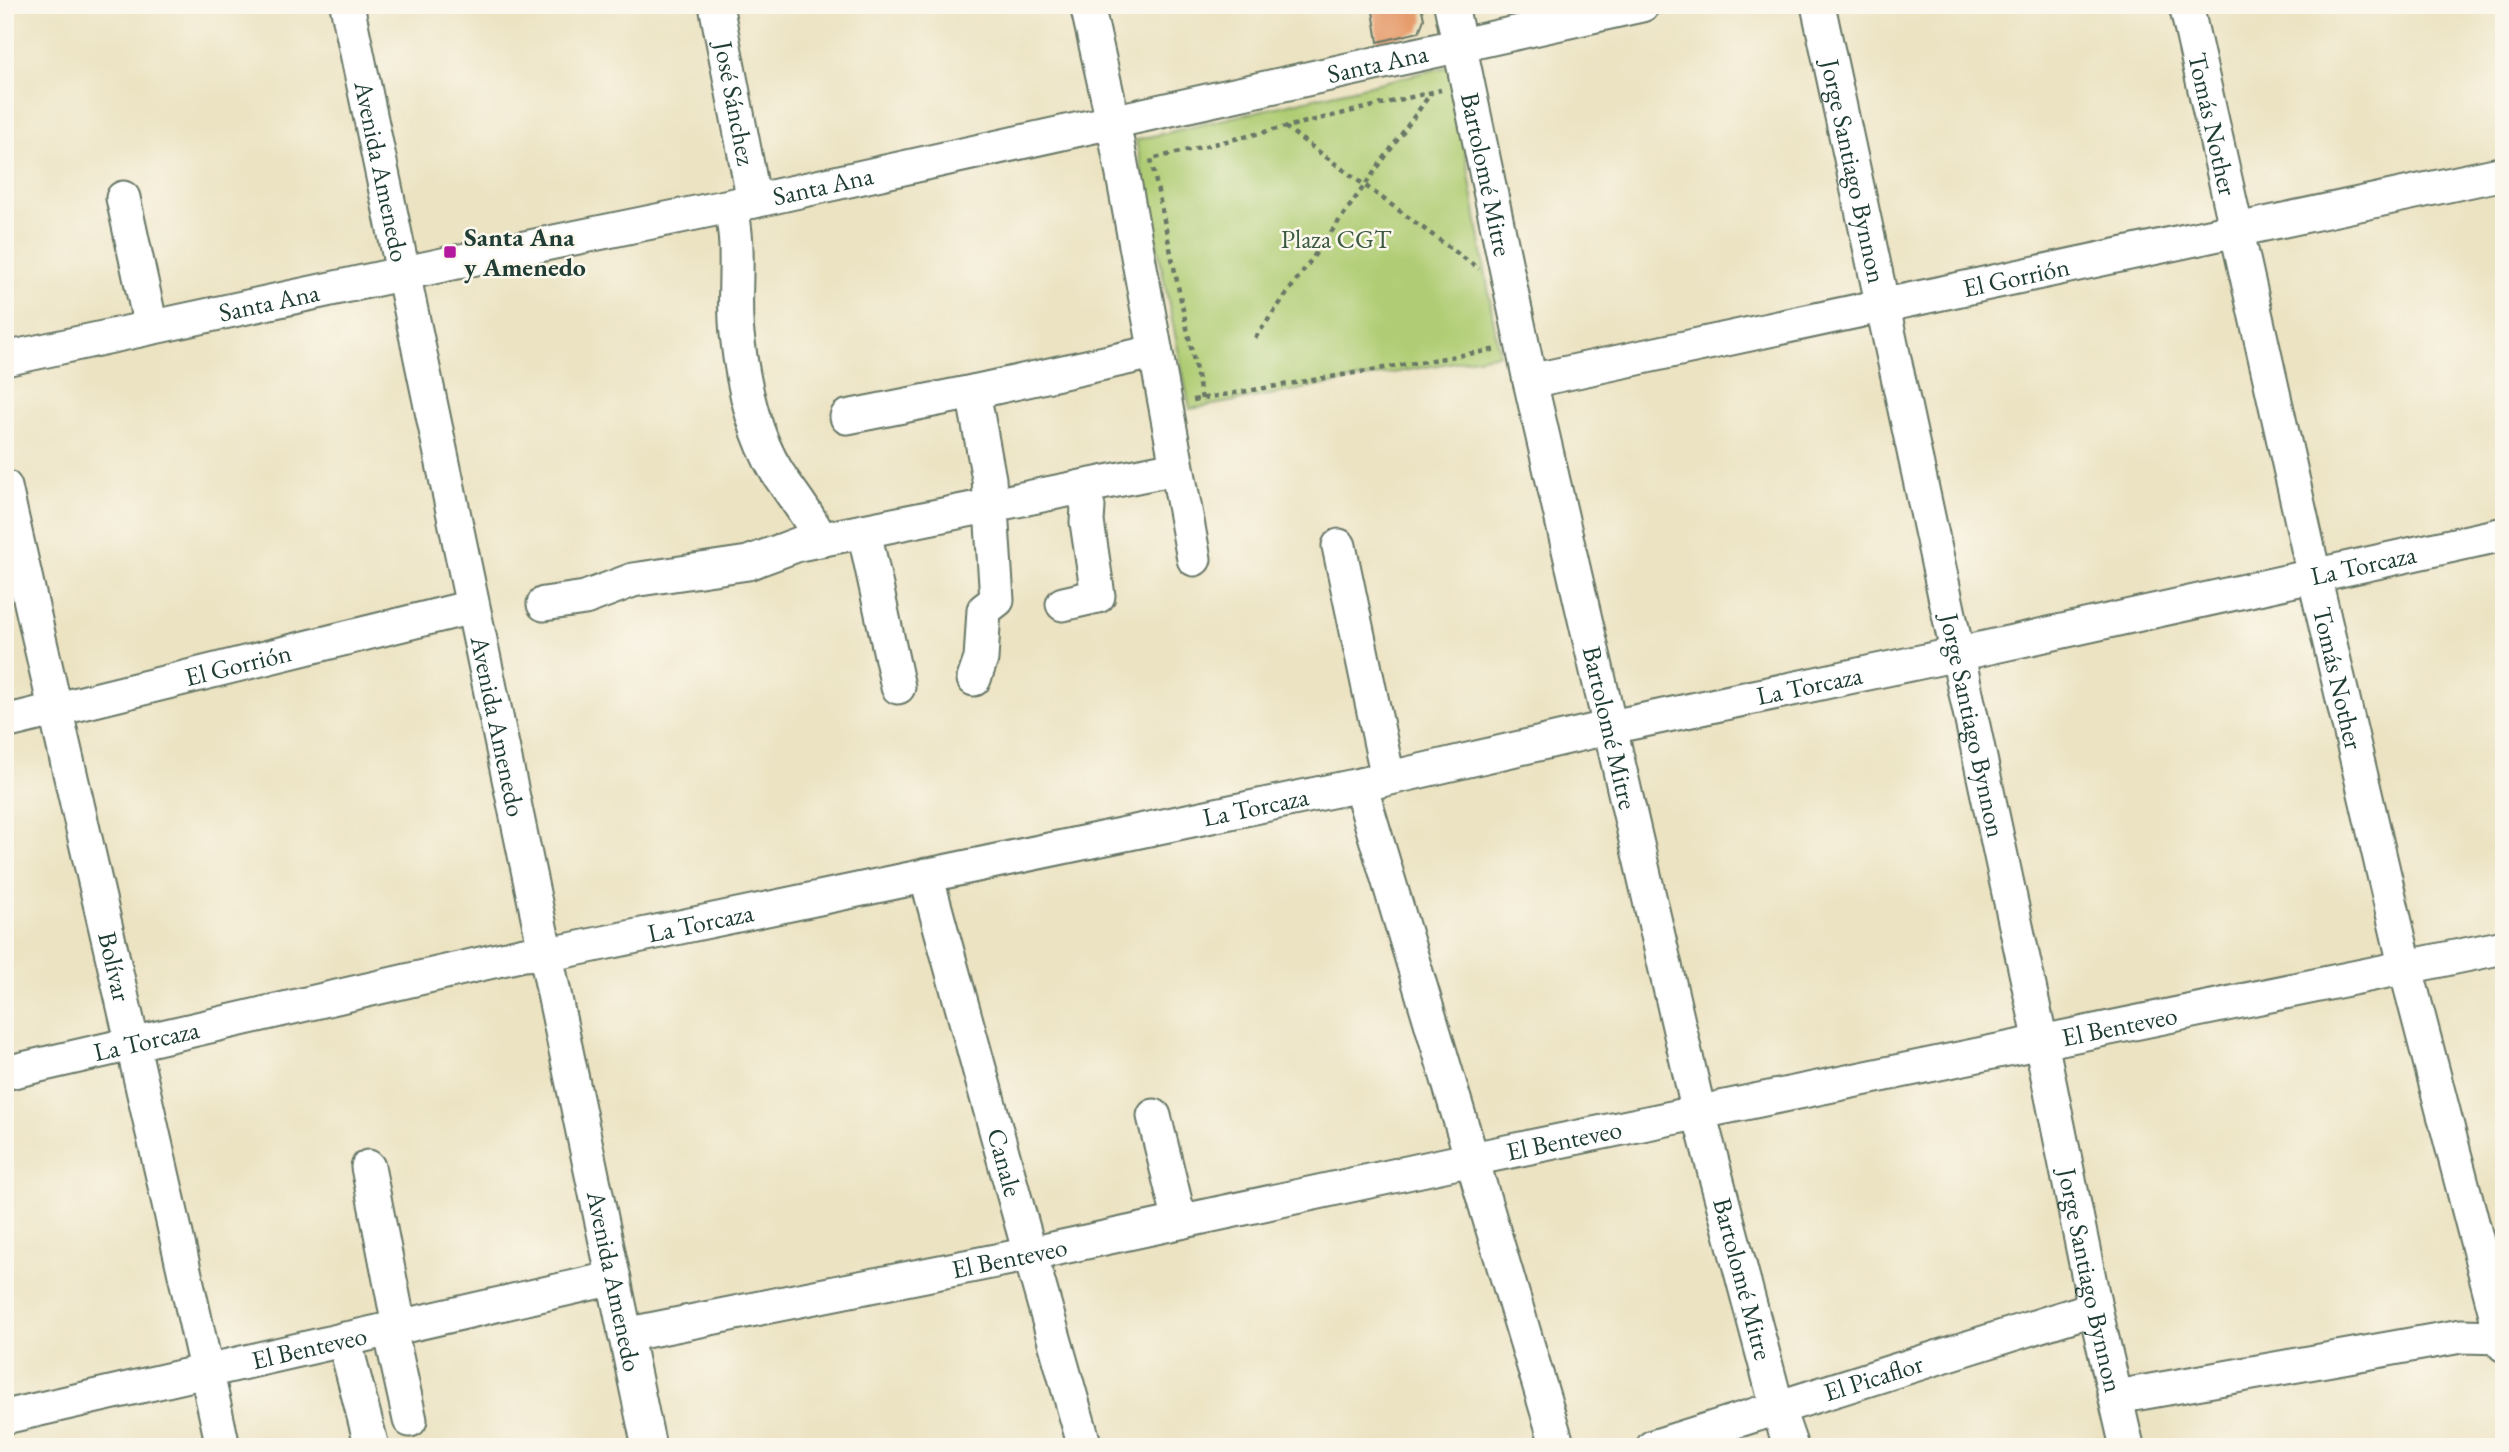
<svg xmlns="http://www.w3.org/2000/svg" width="2509" height="1452" viewBox="0 0 2509 1452" font-family="'EB Garamond',serif">
  <style>
    .green { fill: #b0cd74; stroke: #688554; stroke-width: 2 }
    .building { fill: #e69d6d }
    .lines { fill: none; stroke-linecap: round; stroke-linejoin: round }
    .minor-casing { stroke: #677766; stroke-width: 37 }
    .path { stroke: #677766; stroke-width: 4.5; stroke-dasharray: 5 5; stroke-linecap: butt }
    .minor { stroke: #fff; stroke-width: 33 }
    .poi-dot { fill: #b5179e; stroke: #fbf7ec; stroke-width: 2.5 }
    .labels { text-anchor: middle; stroke-width: 5; stroke-linejoin: round; paint-order: stroke }
    .street-label { font-size: 26px; fill: #1f3d34; stroke: #fbf7ec }
    .poi-label { font-size: 26px; font-weight: bold; fill: #1f3d34; stroke: #fbf7ec; text-anchor: start }
    .park-label { font-size: 26px; fill: #3c5a41; stroke: #fbf7ec }
  </style>
  <rect width="100%" height="100%" fill="#fbf7ec"/>
  <filter id="ink" filterUnits="userSpaceOnUse"><feTurbulence type="fractalNoise" baseFrequency=".0143" numOctaves="2"/><feDisplacementMap in="SourceGraphic" scale="14" xChannelSelector="R" yChannelSelector="G"/><feConvolveMatrix kernelMatrix="1 2 1 2 8 2 1 2 1" color-interpolation-filters="sRGB"/></filter>
  <filter id="wash" filterUnits="userSpaceOnUse"><feTurbulence type="fractalNoise" baseFrequency=".00686" numOctaves="4" result="noise"/><feDisplacementMap in="SourceGraphic" scale="28" xChannelSelector="R" yChannelSelector="G"/><feGaussianBlur stdDeviation="1.57" result="paint"/><feColorMatrix in="noise" values="0 0 0 0 0 0 0 0 0 0 0 0 0 0 0 0 0 1.4 0 .05"/><feComposite in="paint" operator="in"/></filter>
  <g filter="url(#wash)">
    <rect width="100%" height="100%" fill="#ece3c2"/>
    <!-- green -->
    <path class="green" d="M1451,66L1499,354L1190,409L1136,140Z"/>
    <g id="blocks">
      <!-- building -->
      <path class="building" d="M1372,5H1421L1424,19L1419,32L1378,42Z"/>
    </g>
  </g>
  <g filter="url(#ink)">
    <use href="#blocks" fill-opacity="0" stroke="#677766" stroke-width="2"/>
    <g class="lines">
      <!-- minor casing -->
      <g class="minor-casing">
        <g id="minor">
          <path id="s1" d="M347,5L649,1447"/>
          <path id="s2" d="M716,5L754,201"/>
          <path d="M1087,5L1113,121L1194,559"/>
          <path id="s3" d="M1451,5L1530,381L1699,1113L1777,1407L1791,1447"/>
          <path id="s4" d="M1818,5L2041,1042L2095,1308L2127,1447"/>
          <path id="s5" d="M2186,5L2314,575L2406,969L2504,1345"/>
          <path d="M123,198L151,327"/>
          <path d="M730,206C742,247 732,292 737,334C742,379 753,433 777,472C792,495 809,515 821,540"/>
          <path id="s6" d="M5,359L452,263L754,201L1642,5"/>
          <path id="s7" d="M1530,381L2504,173"/>
          <path d="M973,392L989,479L997,600L984,610L981,659L974,679"/>
          <path d="M847,417L973,392L1154,352"/>
          <path id="s8" d="M5,487C76,807 154,1126 223,1447"/>
          <path d="M864,531L898,687"/>
          <path d="M1339,546L1388,778"/>
          <path d="M544,604L585,598L633,580L748,563L799,544L1176,468"/>
          <path d="M1063,604L1098,596L1087,522L1088,507L1082,487"/>
          <path id="s9" d="M5,722L472,607"/>
          <path d="M1360,785L1558,1447"/>
          <path id="s10" d="M926,875L1030,1254L1085,1447"/>
          <path id="s11" d="M5,1073L524,954L565,951L1360,785L1611,727L1958,654L2504,534"/>
          <path d="M1154,1116L1180,1222"/>
          <path d="M368,1167L399,1326"/>
          <path d="M390,1329L410,1420"/>
          <path id="s12" d="M625,1335L1030,1254L1472,1159L2504,947"/>
          <path d="M344,1339L372,1447"/>
          <path d="M2117,1397L2461,1336L2504,1337"/>
          <path id="s13" d="M5,1417L614,1278"/>
          <path id="s14" d="M1653,1447L2095,1308"/>
        </g>
      </g>
      <!-- path -->
      <path class="path" d="M1285,127L1479,269
        M1255,338L1431,93
        M1202,399L1151,159L1441,90
        M1193,400L1498,349"/>
      <!-- minor -->
      <use href="#minor" class="minor"/>
    </g>
  </g>
  <!-- markers -->
  <rect class="poi-dot" x="443" y="245" width="14" height="14" rx="3.5"/>
  <g class="labels">
    <!-- street labels -->
    <g class="street-label">
      <text dy="9" stroke="none"><textPath href="#s6" startOffset="1404">Santa Ana</textPath></text>
      <text dy="9" stroke="none"><textPath href="#s2" startOffset="100">José Sánchez</textPath></text>
      <text dy="9" stroke="none"><textPath href="#s5" startOffset="122">Tomás Nother</textPath></text>
      <text dy="9" stroke="none"><textPath href="#s1" startOffset="170">Avenida Amenedo</textPath></text>
      <text dy="9" stroke="none"><textPath href="#s4" startOffset="170">Jorge Santiago Bynnon</textPath></text>
      <text dy="9" stroke="none"><textPath href="#s3" startOffset="173">Bartolomé Mitre</textPath></text>
      <text dy="9" stroke="none"><textPath href="#s6" startOffset="836">Santa Ana</textPath></text>
      <text dy="9" stroke="none"><textPath href="#s7" startOffset="497">El Gorrión</textPath></text>
      <text dy="9" stroke="none"><textPath href="#s6" startOffset="270">Santa Ana</textPath></text>
      <text dy="9" stroke="none"><textPath href="#s11" startOffset="2413">La Torcaza</textPath></text>
      <text dy="9" stroke="none"><textPath href="#s9" startOffset="240">El Gorrión</textPath></text>
      <text dy="9" stroke="none"><textPath href="#s5" startOffset="690">Tomás Nother</textPath></text>
      <text dy="9" stroke="none"><textPath href="#s11" startOffset="1846">La Torcaza</textPath></text>
      <text dy="9" stroke="none"><textPath href="#s1" startOffset="737">Avenida Amenedo</textPath></text>
      <text dy="9" stroke="none"><textPath href="#s4" startOffset="737">Jorge Santiago Bynnon</textPath></text>
      <text dy="9" stroke="none"><textPath href="#s3" startOffset="740">Bartolomé Mitre</textPath></text>
      <text dy="9" stroke="none"><textPath href="#s11" startOffset="1279">La Torcaza</textPath></text>
      <text dy="9" stroke="none"><textPath href="#s11" startOffset="712">La Torcaza</textPath></text>
      <text dy="9" stroke="none"><textPath href="#s8" startOffset="492">Bolívar</textPath></text>
      <text dy="9" stroke="none"><textPath href="#s12" startOffset="1526">El Benteveo</textPath></text>
      <text dy="9" stroke="none"><textPath href="#s11" startOffset="145">La Torcaza</textPath></text>
      <text dy="9" stroke="none"><textPath href="#s12" startOffset="959">El Benteveo</textPath></text>
      <text dy="9" stroke="none"><textPath href="#s10" startOffset="298">Canale</textPath></text>
      <text dy="9" stroke="none"><textPath href="#s12" startOffset="392">El Benteveo</textPath></text>
      <text dy="9" stroke="none"><textPath href="#s3" startOffset="1307">Bartolomé Mitre</textPath></text>
      <text dy="9" stroke="none"><textPath href="#s4" startOffset="1304">Jorge Santiago Bynnon</textPath></text>
      <text dy="9" stroke="none"><textPath href="#s1" startOffset="1304">Avenida Amenedo</textPath></text>
      <text dy="9" stroke="none"><textPath href="#s13" startOffset="312">El Benteveo</textPath></text>
      <text dy="9" stroke="none"><textPath href="#s14" startOffset="231">El Picaflor</textPath></text>
    </g>
    <!-- poi labels -->
    <g class="poi-label">
      <text x="464" y="246">Santa Ana<tspan x="464" dy="30">y Amenedo</tspan></text>
    </g>
    <!-- park labels -->
    <g class="park-label">
      <text x="1336" y="248">Plaza CGT</text>
    </g>
  </g>
  <!-- margin -->
  <rect width="2509" height="1452" fill="none" stroke="#fbf7ec" stroke-width="28"/>
</svg>
